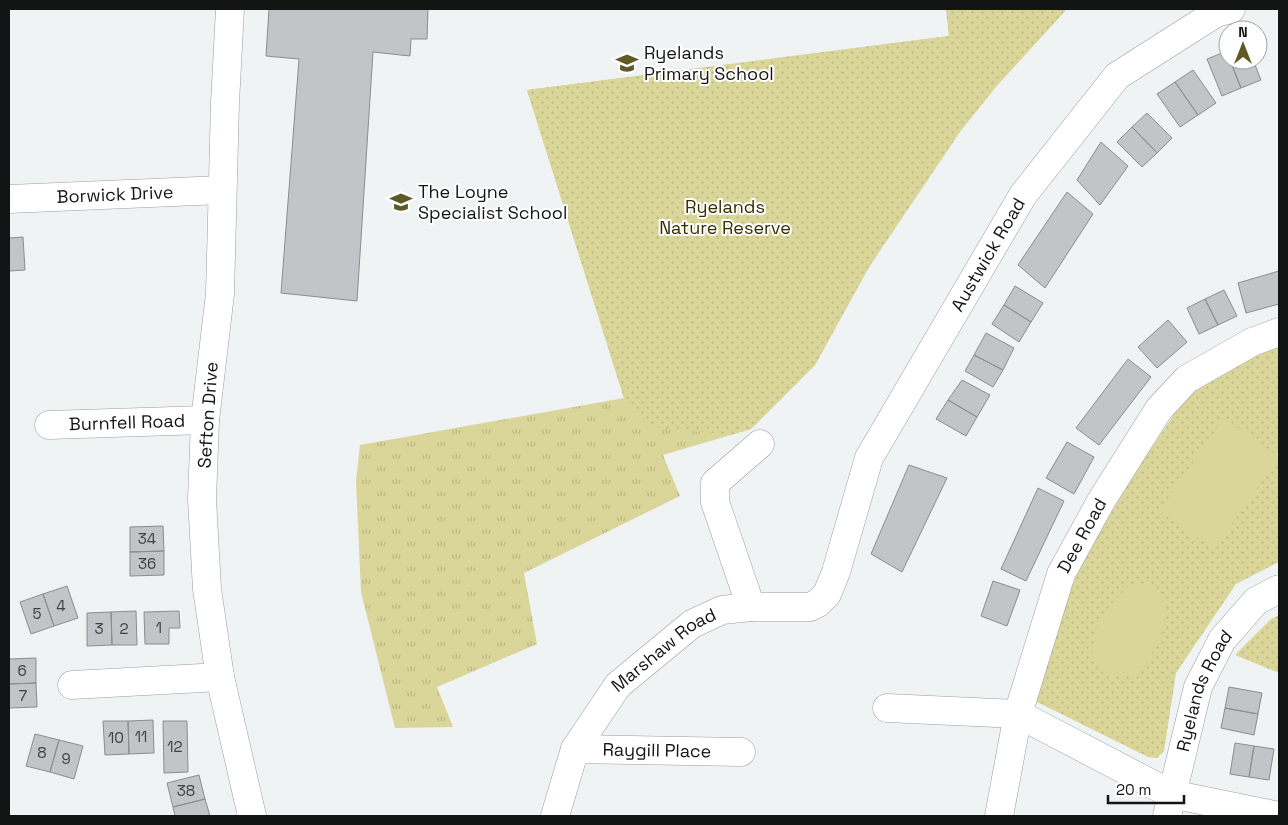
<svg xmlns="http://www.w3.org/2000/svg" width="1288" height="825" viewBox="0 0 1288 825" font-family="'Space Grotesk',sans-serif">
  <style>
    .grass { fill: url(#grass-tufts) }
    .park { fill: url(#park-dots) }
    .pitch { fill: #dad69a }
    .building { fill: #c2c5c7; stroke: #8a8d8f }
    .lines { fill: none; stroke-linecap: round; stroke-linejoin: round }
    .minor-casing { stroke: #9a9d9f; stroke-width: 29 }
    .minor { stroke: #fff; stroke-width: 28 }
    .labels { text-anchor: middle; stroke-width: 4; stroke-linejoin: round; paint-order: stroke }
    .number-label { font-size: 15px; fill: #3f4041 }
    .poi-label { font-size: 18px; fill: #131414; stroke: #fff; text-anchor: start }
    .street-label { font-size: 18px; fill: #131414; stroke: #fff }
    .park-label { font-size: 18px; fill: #332f00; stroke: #fff }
  </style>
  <defs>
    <pattern id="grass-tufts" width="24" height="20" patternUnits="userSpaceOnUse" patternTransform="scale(1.25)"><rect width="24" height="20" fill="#dad69a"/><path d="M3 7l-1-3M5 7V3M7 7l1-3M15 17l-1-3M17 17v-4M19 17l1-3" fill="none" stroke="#bab784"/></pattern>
    <pattern id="park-dots" width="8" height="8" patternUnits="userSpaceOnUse" patternTransform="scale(1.25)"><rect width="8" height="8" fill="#dad69a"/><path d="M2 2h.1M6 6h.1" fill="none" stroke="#bab784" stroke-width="1.8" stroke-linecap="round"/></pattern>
  </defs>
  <rect width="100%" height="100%" fill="#f0f3f4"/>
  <!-- grass -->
  <path class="grass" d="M946,9H1029L928,177L869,267L815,365L751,429L663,455L680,496L524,573L537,644L437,687L453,727L395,728L361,592L356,481L360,445L624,398L527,90L949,36Z"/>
  <!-- park -->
  <path class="park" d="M946,9H1067L995,88L960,132L869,267L815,365L751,429L731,435L646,426L624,398L527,90L949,36Z
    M1279,347V562L1236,584L1176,673L1164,751L1157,758L1148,757L1033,700L1079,567L1136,471L1179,407L1203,383L1252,356Z
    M1279,615V673L1235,655L1271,619Z"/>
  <!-- pitch -->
  <path class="pitch" d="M1224,418L1279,457L1214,549L1159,511Z
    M1151,583L1165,604V625L1145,669L1129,676L1105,675L1092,660C1092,625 1106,607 1131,584Z"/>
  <!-- building -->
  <path class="building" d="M269,9H428L427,39H411L410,56L373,52L357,301L281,293L299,59L266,56Z
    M1227,51L1228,60H1230L1241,88L1222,96L1207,59Z
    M1230,60H1253L1261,80L1241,88Z
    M1193,70L1216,103L1198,115L1175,82Z
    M1175,82L1198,115L1180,127L1157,94Z
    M1147,113L1172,138L1157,153L1132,127Z
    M1132,127L1157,153L1142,167L1117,142Z
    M1101,142L1128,166L1100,205L1077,180Z
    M1067,192L1093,214L1045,288L1018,265Z
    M23,237L25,270L9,271V238Z
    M1279,271V304L1246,313L1238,283Z
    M1015,286L1043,303L1031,322L1004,305Z
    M1224,290L1237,316L1218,325L1205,299Z
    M1205,299L1218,325L1199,334L1187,308Z
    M1004,305L1031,322L1019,342L992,324Z
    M1168,320L1187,342L1157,368L1138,347Z
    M986,333L1014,348L1003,370L974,355Z
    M974,355L1003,370L993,387L965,371Z
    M1128,359L1151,377L1099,445L1076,428Z
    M962,380L990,395L977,417L948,400Z
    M948,400L977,417L966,436L936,419Z
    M1067,442L1094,457L1074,494L1046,478Z
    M909,465L947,478L902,572L871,554Z
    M1038,488L1064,501L1026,581L1001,569Z
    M163,526L164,551L130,552V527Z
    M164,551V575L130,576V552Z
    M993,581L1020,590L1007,626L981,616Z
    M67,586L78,618L54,626L43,594Z
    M43,594L54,626L31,634L20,602Z
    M136,611L137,645H112L111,612Z
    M179,611L180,628H169V644H145L144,612Z
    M111,612L112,645L87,646V613Z
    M36,658V683L9,684V659Z
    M36,683L37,707L9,708V684Z
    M1229,687L1262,693L1258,714L1225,708Z
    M1225,708L1258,714L1254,735L1221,728Z
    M153,720L154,753L129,754L128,721Z
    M103,721H128L129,754L105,755Z
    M163,721H187L188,772L164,773Z
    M35,734L59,740L50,772L26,766Z
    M59,740L83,746L74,779L50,772Z
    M1235,743L1254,746L1249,777L1230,774Z
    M1254,746L1274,749L1269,780L1249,777Z
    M199,775L205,799L173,807L167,783Z
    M205,799L210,816H175L173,807Z"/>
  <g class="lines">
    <!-- minor casing -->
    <g class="minor-casing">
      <g id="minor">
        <path d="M230,9L225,103L220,294L205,420L202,499L207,589L220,677L252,816"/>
        <path id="s1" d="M9,199L222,190"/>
        <path id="s2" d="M49,425L205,420"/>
        <path d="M751,607L715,502V483L760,444"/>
        <path d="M72,685L220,677"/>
        <path d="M887,708L1018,714L1171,794L1279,816"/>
        <path id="s3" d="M575,749L741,752"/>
        <path id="s4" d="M555,816L575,749L618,685L692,624L722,610L751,607H810L818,603L827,594L836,572L869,458L1023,195L1117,76L1216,13L1231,9"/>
        <path id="s5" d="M999,816L1018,714L1061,574L1101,501L1159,409L1187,379L1252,342L1279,332"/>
        <path id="s6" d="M1167,816L1198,687L1222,640L1256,601L1279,589"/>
      </g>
    </g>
    <!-- minor -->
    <use href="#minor" class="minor"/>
  </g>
  <!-- icons -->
  <defs>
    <g id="school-bare" transform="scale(1.725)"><path d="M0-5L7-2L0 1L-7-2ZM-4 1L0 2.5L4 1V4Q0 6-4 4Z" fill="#5e5a26" stroke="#fff" stroke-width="2.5" paint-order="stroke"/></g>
  </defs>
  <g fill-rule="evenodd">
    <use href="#school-bare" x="627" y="63"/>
    <use href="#school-bare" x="401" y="202"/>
  </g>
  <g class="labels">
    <!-- number labels -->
    <g class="number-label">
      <text x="147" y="544">34</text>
      <text x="147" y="569">36</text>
      <text x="61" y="611">4</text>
      <text x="37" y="619">5</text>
      <text x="159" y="633">1</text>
      <text x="99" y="634">3</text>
      <text x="124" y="634">2</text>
      <text x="22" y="676">6</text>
      <text x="23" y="701">7</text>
      <text x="141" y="742">11</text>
      <text x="116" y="743">10</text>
      <text x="175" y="752">12</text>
      <text x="42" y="758">8</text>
      <text x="66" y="764">9</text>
      <text x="186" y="796">38</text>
    </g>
    <!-- poi labels -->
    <g class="poi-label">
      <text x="644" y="59">Ryelands<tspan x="644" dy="21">Primary School</tspan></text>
      <text x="418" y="198">The Loyne<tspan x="418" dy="21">Specialist School</tspan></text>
    </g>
    <!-- street labels -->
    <g class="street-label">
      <text dy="6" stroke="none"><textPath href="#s1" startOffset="106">Borwick Drive</textPath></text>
      <text dy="6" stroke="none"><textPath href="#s4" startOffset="764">Austwick Road</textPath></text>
      <text transform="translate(208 415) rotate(-86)" y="6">Sefton Drive</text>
      <text dy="6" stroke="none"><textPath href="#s2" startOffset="78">Burnfell Road</textPath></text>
      <text dy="6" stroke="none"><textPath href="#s5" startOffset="294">Dee Road</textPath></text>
      <text dy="6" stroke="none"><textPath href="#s4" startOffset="205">Marshaw Road</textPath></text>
      <text dy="6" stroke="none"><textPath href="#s6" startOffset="131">Ryelands Road</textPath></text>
      <text dy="6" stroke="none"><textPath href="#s3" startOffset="82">Raygill Place</textPath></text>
    </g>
    <!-- park labels -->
    <g class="park-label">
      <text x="725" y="213">Ryelands<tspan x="725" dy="21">Nature Reserve</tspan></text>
    </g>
  </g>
  <!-- border -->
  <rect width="1288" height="825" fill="none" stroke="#131414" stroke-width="20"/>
  <!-- north arrow -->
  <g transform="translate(1243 45)"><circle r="24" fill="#ffffff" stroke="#a1a1a1"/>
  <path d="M0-4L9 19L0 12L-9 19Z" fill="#5e5a26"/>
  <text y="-8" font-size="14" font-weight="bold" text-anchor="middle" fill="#131414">N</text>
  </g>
  <!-- scale -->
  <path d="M1108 795v8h76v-8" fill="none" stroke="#131414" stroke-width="2.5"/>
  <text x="1116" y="795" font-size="15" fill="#131414" stroke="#ffffff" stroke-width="4" paint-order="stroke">20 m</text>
</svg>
